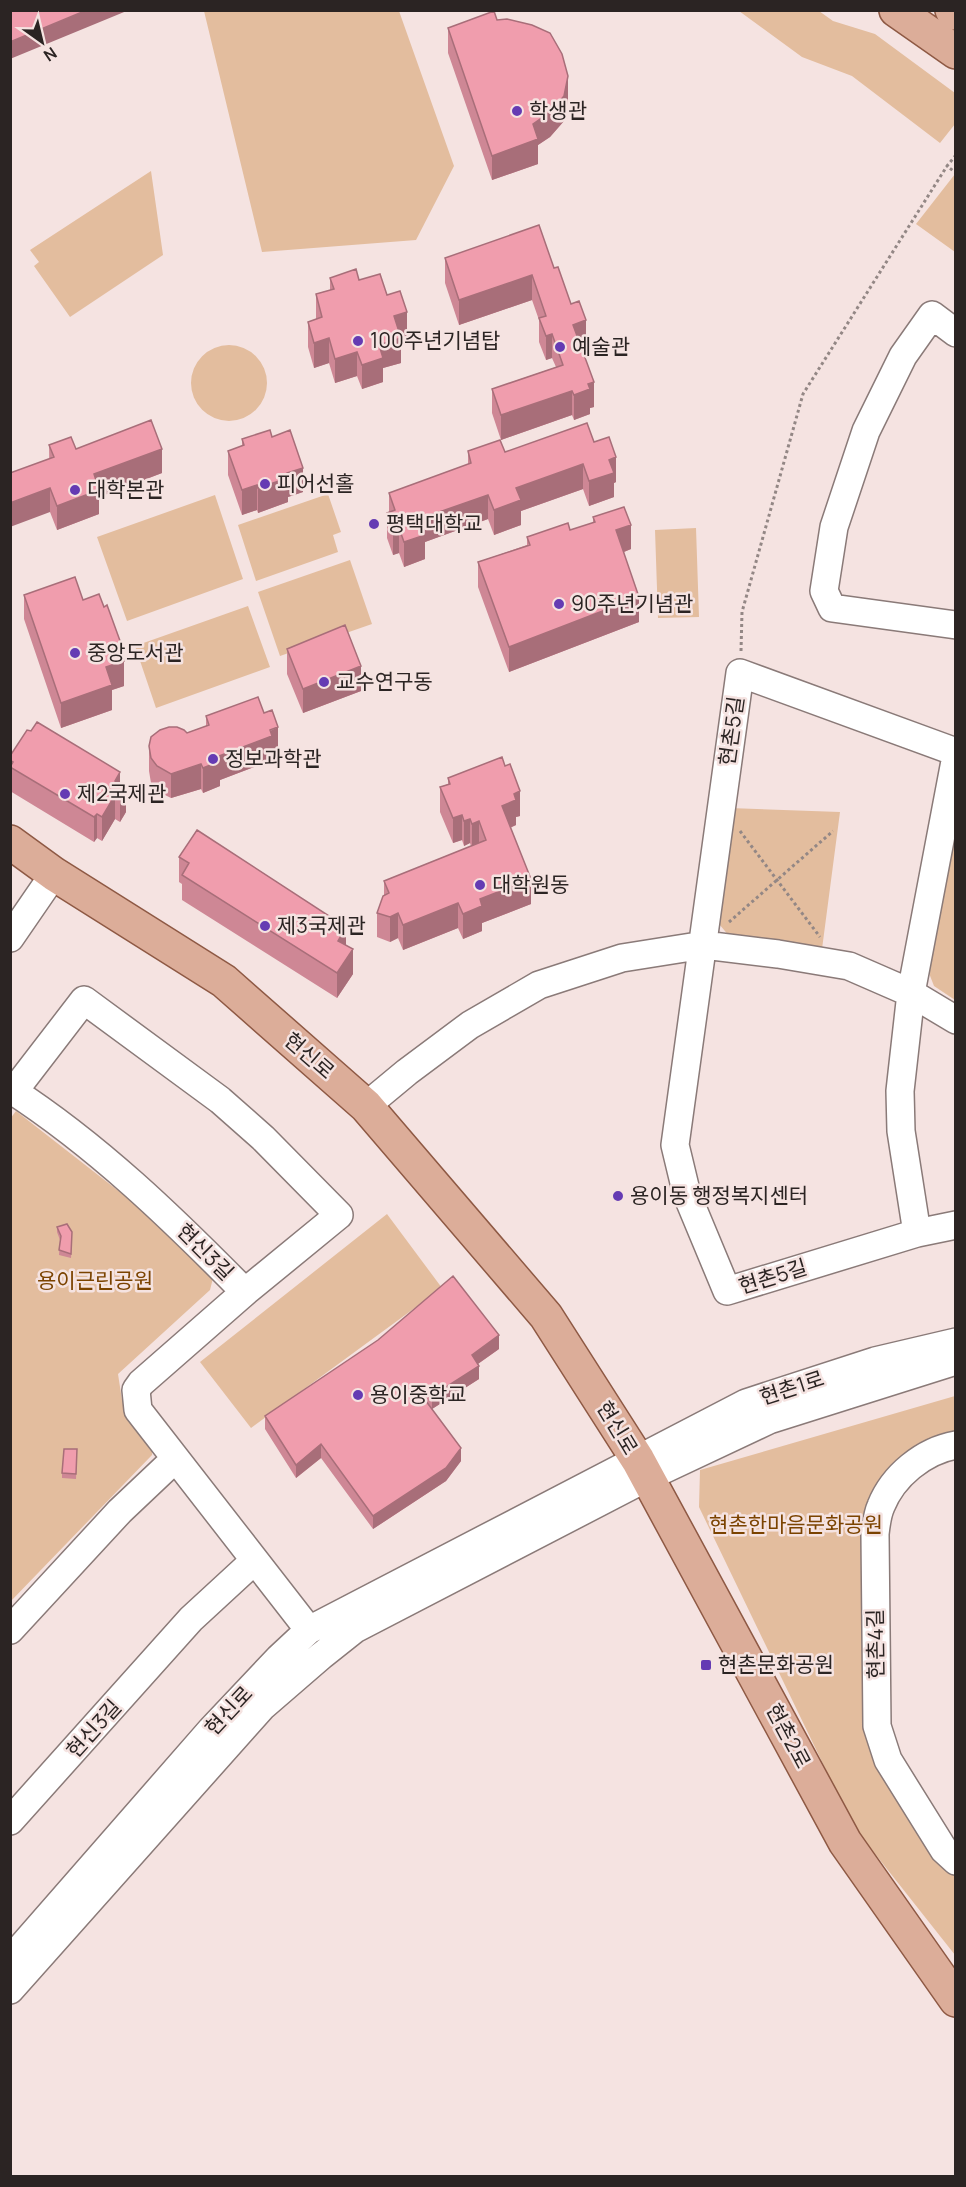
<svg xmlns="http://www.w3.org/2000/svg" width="966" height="2187" viewBox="0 0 966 2187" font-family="Manrope,'Noto Sans KR',sans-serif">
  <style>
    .green { fill: #e3bd9e }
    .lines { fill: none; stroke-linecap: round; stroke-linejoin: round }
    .minor-casing { stroke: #8a7a78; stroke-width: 30 }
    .major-casing { stroke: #8e5944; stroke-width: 36 }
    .path { stroke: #938785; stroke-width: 3; stroke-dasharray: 3 3; stroke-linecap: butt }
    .minor { stroke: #fff; stroke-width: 27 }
    .major { stroke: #dcad99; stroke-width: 33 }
    .wall { fill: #ce8795 }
    .shaded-wall { fill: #a86e79 }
    .building { fill: #f09dad; stroke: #a86e79; stroke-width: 1.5 }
    .poi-dot { fill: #653bb3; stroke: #f5e3e1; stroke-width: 2 }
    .labels { text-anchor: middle; stroke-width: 5; stroke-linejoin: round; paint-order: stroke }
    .poi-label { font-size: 21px; fill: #2b2423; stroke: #f5e3e1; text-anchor: start }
    .street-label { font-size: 21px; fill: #2b2423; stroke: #f5e3e1 }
    .park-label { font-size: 21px; fill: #7b4300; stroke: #f5e3e1 }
  </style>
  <rect width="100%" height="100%" fill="#f5e3e1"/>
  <!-- green -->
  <path class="green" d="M204,11H399L454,166L416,240L262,252Z
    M739,11H819L833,21L875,34L955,93V124L940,143L852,76L802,57Z
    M151,171L163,255L70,317L34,266L39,262L30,250Z
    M955,174V252L916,224Z
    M191 383a38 38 0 1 1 76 0a38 38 0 1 1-76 0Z
    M328,494L341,532L333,535L338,552L256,581L238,525Z
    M215,495L243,579L127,621L97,537Z
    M696,528L699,617L658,618L655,530Z
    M350,560L372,624L280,656L258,592Z
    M248,606L270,667L156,708L135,646Z
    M955,757V1000L934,986L927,968Z
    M729,808L840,812L822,949L730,937L719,924Z
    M16,1111L166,1228L213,1278L210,1290L118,1374L122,1400L153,1439L152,1455L11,1601L10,1119Z
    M387,1214L442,1288L251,1428L200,1362Z
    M955,1396V1445L882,1504L877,1726L955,1861V1955L853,1826L699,1507L700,1470Z"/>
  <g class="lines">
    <!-- minor casing -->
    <g class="minor-casing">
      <path id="minor" d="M956,333L932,315L903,356L866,431L834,527L824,591L832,608L956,625
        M956,752L740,673L675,1145L687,1195L727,1291L917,1233L956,1225
        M10,938L54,874
        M10,1089C98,1146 172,1218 245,1292
        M14,1091L84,1000L220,1100L263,1138L339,1215L245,1292L141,1383L136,1390L138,1410L309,1630
        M366,1106L407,1072L470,1025L539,985L622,958L704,945L778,954L849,966L911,993L956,1020
        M917,1233L901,1131L900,1091L911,993L956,756
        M956,1445C923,1451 893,1476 881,1506C877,1515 876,1525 875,1534L877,1726L888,1760L944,1850L956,1861
        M10,1630L120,1511L175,1459
        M10,1821L191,1619L254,1561
        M10,1960L211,1730L279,1658L309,1630L746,1403L875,1361L956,1342
        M10,1990L262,1707L321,1656L355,1629L648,1477L769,1420L956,1361"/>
    </g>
    <!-- major casing -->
    <g class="major-casing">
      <path id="major" d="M896,10L956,52
        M952,10L956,13
        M10,842L54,874L224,981L366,1106L546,1316L638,1460L845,1842L956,2000"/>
    </g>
    <!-- path -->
    <path class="path" d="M956,155L947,166L956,173
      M741,651L742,612L803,394L947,166
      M740,831L820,937
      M729,922L833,831"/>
    <!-- minor -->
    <use href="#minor" class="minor"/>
    <!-- major -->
    <use href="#major" class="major"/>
  </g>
  <!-- wall -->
  <path class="wall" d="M497,20L568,100L564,121L550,137L538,145V164L492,180L448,53V28Z
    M445,258L554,268L571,304L586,345L581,347L594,407L590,408V414L574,420L572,415L501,440L492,413V389L556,367L552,358L546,360L539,342V320L532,300L459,325L445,283Z
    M330,278L359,280L387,295L407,337L401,339V363L383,368V382L362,389L357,376L335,383L329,363L314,368L308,347V322L316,319V294L330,290Z
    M272,437L303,492L288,497V502L258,513L257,510L242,515L228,475V451L242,446V439Z
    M594,442L616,482L614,483V497L589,506L583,489L521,511V525L494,535L488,519L425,542V559L404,567L399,553L393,555L387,538V513H389V493L468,465V451L505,452Z
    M49,445L76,449L162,473L99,497V514L57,530L50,512Z
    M593,517L631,549L624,552L639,622L509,672L478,587V562L527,545V537L570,530L593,523Z
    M24,595L83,600L123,658L124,686L112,690V710L61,728L24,619Z
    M287,649L361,691L303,713L287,674Z
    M206,716L278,752L272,754V760L220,780V786L203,793L201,789L171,798L157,791L151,783L149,771V746L206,726Z
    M10,756L120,784L126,812L120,822L115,819L102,841L97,838L94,842L10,791Z
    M448,778L520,816L516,817V825L510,828L531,904L482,923V931L463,939L458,928L403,950L398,938L390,942L377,937V913L384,895V881L471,846L470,843L464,846L462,840L453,843L440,812V787L448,784Z
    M179,857L346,946L353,974L337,998L182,900V884L179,882Z
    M57,1227L72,1232L71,1258L59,1255L60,1240L57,1232Z
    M499,1349L478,1364L479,1379L432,1409L461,1461L446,1481L373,1529L321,1458L296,1478L265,1429V1416Z
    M77,1449L76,1479L62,1478V1473Z"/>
  <!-- shaded-wall -->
  <path class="shaded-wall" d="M87,10H129L10,59V42Z
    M568,76V100L564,121L550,137L538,145V164L492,180V156L533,124Z
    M532,275V300L459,325V300Z
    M407,312V337L401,339V363L383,368V382L362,389V365L379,345L394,316Z
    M586,320V345L573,349V325Z
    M552,334V358L546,360V336Z
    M329,338V363L314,368V343Z
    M357,352V376L335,383V359Z
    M594,382V407L590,408V414L574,420V395L588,384Z
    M572,391V415L501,440V415Z
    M162,449V473L99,497V514L57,530V506L94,474Z
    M616,457V482L614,483V497L589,506V481L609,460Z
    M583,464V489L521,511V525L494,535V510L516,488Z
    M303,468V492L288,497V502L258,513V488L287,473Z
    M257,485V510L242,515V490Z
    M50,488V512L10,527V503Z
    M488,495V519L425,542V559L404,567V542L419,519Z
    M631,525V549L616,555V530Z
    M399,528V553L393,555V530Z
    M639,597V622L509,672V647Z
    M123,649V661H124V686L112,690V710L61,728V703L106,667L120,650Z
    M361,666V691L303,713V689Z
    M278,727V752L272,754V760L220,780V786L203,793V768L219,756Z
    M201,764V789L171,798V774Z
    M120,772V797L126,787V812L120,822V798L115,781Z
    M520,791V816L516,817V825L502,831V806L514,794Z
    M115,795V819L102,841V817Z
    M97,814V838L94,842V817Z
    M462,815V840L453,843V818Z
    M470,819V843L464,846V821Z
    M479,821V846L472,849V824Z
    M531,879V904L482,923V931L463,939V914L480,899Z
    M458,903V928L403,950V925Z
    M398,913V938L390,942V917Z
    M346,927V952L338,941Z
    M353,949V974L337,998V973Z
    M499,1335V1349L472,1368V1355Z
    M479,1366V1379L432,1409V1396Z
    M423,1384V1397L417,1389Z
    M321,1444V1458L296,1478V1465Z
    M461,1448V1461L446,1481L373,1529V1516Z"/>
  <!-- building -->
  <path class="building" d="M10,10H87L10,42Z
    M494,11L497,20L507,19L532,25L550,33L562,54L568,76L564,96L550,112L533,124L538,139L492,156L448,28Z
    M539,225L554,268L558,267L571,304L579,301L586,320L573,325L594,382L588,384L590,389L574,395L572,391L501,415L492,389L563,365L552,334L546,336L539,318L546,316L532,275L459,300L445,258Z
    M356,269L359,280L380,274L387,295L400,291L407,312L394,316L401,338L379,345L383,358L362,365L357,352L335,359L329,338L314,343L308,322L322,317L316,294L334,289L330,278Z
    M151,420L162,449L94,474L99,490L57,506L50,488L10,503V473L54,457L49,445L71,437L76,449Z
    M587,423L594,442L609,437L616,457L609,460L614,473L589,481L583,464L516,488L521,500L494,510L488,495L419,519L425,535L404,542L399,528L393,530L387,513L395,510L389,493L471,463L468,451L500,440L505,452Z
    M270,430L272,437L290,430L303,468L287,473L288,478L258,488L257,485L242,490L228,451L244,445L242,439Z
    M624,507L631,525L616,530L639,597L509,647L478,562L530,545L527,537L568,523L570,530L595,522L593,517Z
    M75,577L83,600L99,594L104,607L107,605L123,649L120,650L124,661L106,667L112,685L61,703L24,595Z
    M345,625L361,666L303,689L287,649Z
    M258,697L264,713L272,710L278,727L270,730L272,736L219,756L220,761L203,768L201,764L171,774L157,766L151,758L149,746L151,737L160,730L169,727H177L184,730L187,733L209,725L206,716Z
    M37,722L120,772L115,781L126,787L120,798L115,795L102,817L97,814L94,817L10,767L13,762L10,760V756L27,730L31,731Z
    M502,757L505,766L510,764L520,791L514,794L516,800L502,806L531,879L480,899L482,906L463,914L458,903L403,925L398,913L390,917L377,913L383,896L389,893L384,881L486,840L479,821L472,824L470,819L464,821L462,815L453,818L440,787L450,784L448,778Z
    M197,830L346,927L338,941L353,949L337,973L182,875L189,863L179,857Z
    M67,1224L72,1232L71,1254L59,1250L61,1236L57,1227Z
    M453,1276L499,1335L472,1355L479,1366L432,1396L423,1384L417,1389L461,1448L446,1468L373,1516L321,1444L296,1465L265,1416L378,1340Z
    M64,1449H77L76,1474L62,1473Z"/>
  <!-- markers -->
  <g class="poi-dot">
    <circle cx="517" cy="111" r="6"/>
    <circle cx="358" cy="341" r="6"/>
    <circle cx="560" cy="347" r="6"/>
    <circle cx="265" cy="484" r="6"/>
    <circle cx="75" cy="490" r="6"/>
    <circle cx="374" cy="524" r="6"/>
    <circle cx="559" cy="604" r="6"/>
    <circle cx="75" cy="653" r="6"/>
    <circle cx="324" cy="682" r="6"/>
    <circle cx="213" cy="759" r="6"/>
    <circle cx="65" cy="794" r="6"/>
    <circle cx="480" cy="885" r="6"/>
    <circle cx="265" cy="926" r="6"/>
    <circle cx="618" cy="1196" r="6"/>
    <circle cx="358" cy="1395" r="6"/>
    <rect x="700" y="1659" width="12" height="12" rx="3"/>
  </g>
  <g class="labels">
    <!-- poi labels -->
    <g class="poi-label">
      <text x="529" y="118">학생관</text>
      <text x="370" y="348">100주년기념탑</text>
      <text x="572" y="354">예술관</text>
      <text x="277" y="491">피어선홀</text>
      <text x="87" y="497">대학본관</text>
      <text x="386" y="531">평택대학교</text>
      <text x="571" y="611">90주년기념관</text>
      <text x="87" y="660">중앙도서관</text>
      <text x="336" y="689">교수연구동</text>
      <text x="225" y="766">정보과학관</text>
      <text x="77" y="801">제2국제관</text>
      <text x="492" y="892">대학원동</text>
      <text x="277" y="933">제3국제관</text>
      <text x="630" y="1203">용이동 행정복지센터</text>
      <text x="370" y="1402">용이중학교</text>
      <text x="718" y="1672">현촌문화공원</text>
    </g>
    <!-- street labels -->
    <g class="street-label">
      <text transform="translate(732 731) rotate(-82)" y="7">현촌5길</text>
      <text transform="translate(309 1056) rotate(41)" y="7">현신로</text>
      <text transform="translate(205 1252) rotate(45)" y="7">현신3길</text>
      <text transform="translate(773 1277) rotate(-17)" y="7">현촌5길</text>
      <text transform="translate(792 1388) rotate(-18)" y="7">현촌1로</text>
      <text transform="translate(617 1428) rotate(59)" y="7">현신로</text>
      <text transform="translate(876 1644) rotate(-91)" y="7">현촌4길</text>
      <text transform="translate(229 1711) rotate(-47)" y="7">현신로</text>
      <text transform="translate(94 1729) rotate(-48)" y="7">현신3길</text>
      <text transform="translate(788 1736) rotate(62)" y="7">현촌2로</text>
    </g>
    <!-- park labels -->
    <g class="park-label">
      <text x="95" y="1288">용이근린공원</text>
      <text x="796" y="1532">현촌한마음문화공원</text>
    </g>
  </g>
  <!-- border -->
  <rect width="966" height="2187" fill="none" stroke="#2b2423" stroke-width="24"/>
  <!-- north arrow -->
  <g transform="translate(42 42) rotate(146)" stroke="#f5e3e1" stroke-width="4.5" paint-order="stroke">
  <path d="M0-4.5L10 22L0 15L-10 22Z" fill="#2b2423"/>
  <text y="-9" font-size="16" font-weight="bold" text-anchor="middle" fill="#2b2423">N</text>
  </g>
</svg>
